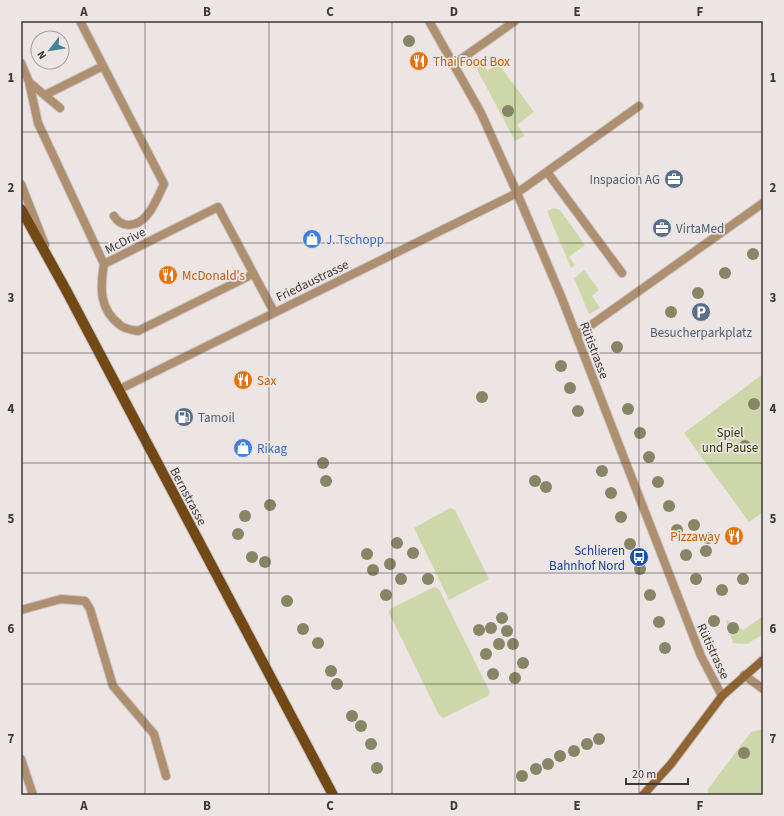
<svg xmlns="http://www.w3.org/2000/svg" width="784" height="816" viewBox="0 0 784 816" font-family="'Source Sans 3',sans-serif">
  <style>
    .green { fill: #ced7aa }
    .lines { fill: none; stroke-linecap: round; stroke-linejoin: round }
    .service-casing { stroke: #c9c3c1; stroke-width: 10 }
    .minor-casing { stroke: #c9c3c1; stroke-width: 10 }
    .tertiary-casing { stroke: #c9c3c1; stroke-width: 10 }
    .secondary-casing { stroke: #c9c3c1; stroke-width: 10 }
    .primary-casing { stroke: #c9c3c1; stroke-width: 12 }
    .service { stroke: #ae8f70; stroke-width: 8 }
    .minor { stroke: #ae8f70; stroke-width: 8 }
    .tertiary { stroke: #ae8f70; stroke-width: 8 }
    .secondary { stroke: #906533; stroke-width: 8 }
    .primary { stroke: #724915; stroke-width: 10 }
    .tree { fill: #868666 }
    .grid { fill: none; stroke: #3c3938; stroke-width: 1; stroke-opacity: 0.55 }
    .labels { text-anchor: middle; stroke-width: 3.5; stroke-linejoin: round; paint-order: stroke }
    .food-label { font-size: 13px; fill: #c56008; stroke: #ece5e3; text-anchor: start }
    .service-label { font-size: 13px; fill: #4e5e75; stroke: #ece5e3; text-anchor: start }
    .shop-label { font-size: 13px; fill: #366cbe; stroke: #ece5e3; text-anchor: start }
    .street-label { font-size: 13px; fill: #3c3938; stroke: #ece5e3 }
    .park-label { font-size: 13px; fill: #323900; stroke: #ece5e3 }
    .transit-label { font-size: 13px; fill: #164399; stroke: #ece5e3; text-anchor: end }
    .neatline { fill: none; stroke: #3c3938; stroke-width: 1.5 }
    .grid-label { font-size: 13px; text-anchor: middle; font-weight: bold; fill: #3c3938 }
  </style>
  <rect width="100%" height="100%" fill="#ece5e3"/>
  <!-- green -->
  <path class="green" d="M478,59L487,71L498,63L534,112L517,125L525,136L515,141L478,71L476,65Z
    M554,208L560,210L585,245L569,257L575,265L571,268L547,211Z
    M584,270L599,290L592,296L600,308L589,314L574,278Z
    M763,374V512L749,522L684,433Z
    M450,508L455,510L489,579L449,600L414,528Z
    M434,587L439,589L490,692L488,696L443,718L439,715L389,613L390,609Z
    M763,616V634L747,644L733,643L726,620L743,630Z
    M763,729V795H708V789L751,732Z"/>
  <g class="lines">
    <!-- service casing -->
    <g class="service-casing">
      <path id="service" d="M80,21L164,184C157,198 148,225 129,225C122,225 117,221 114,216
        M21,63L29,82L38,123L104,264
        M454,64L515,21
        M29,82L60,108
        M45,95L103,66
        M547,172L622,273
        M517,193L639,106
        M253,274L138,331C133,330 124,329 120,325C99,309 100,288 104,264L218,207L274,312
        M577,335L763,203
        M21,610L61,599L85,601L90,609L113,686L154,734L166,776"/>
    </g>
    <!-- minor casing -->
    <g class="minor-casing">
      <path id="minor" d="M429,21L481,113L517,193L561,296L701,656L722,696
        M118,390L517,193
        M744,675L763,689
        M21,759L33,795"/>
    </g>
    <!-- tertiary casing -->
    <g class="tertiary-casing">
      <path id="tertiary" d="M21,184L45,245"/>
    </g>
    <!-- secondary casing -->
    <g class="secondary-casing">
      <path id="secondary" d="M643,795L671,764L722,696L763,660"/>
    </g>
    <!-- primary casing -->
    <g class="primary-casing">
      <path id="primary" d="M21,209L66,290L333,795"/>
    </g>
    <!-- service -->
    <use href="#service" class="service"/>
    <!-- minor -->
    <use href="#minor" class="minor"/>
    <!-- tertiary -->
    <use href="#tertiary" class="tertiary"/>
    <!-- secondary -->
    <use href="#secondary" class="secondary"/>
    <!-- primary -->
    <use href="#primary" class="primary"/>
  </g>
  <!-- trees -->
  <g class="tree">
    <circle cx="409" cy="41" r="6"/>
    <circle cx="508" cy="111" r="6"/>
    <circle cx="753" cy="254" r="6"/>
    <circle cx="725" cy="273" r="6"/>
    <circle cx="698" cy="293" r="6"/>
    <circle cx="671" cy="312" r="6"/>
    <circle cx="617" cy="347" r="6"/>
    <circle cx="561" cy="366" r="6"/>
    <circle cx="570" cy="388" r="6"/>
    <circle cx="482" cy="397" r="6"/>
    <circle cx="754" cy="404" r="6"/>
    <circle cx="628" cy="409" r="6"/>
    <circle cx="578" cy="411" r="6"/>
    <circle cx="640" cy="433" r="6"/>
    <circle cx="745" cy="446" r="6"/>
    <circle cx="649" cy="457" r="6"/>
    <circle cx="323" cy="463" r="6"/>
    <circle cx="602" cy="471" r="6"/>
    <circle cx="326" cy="481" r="6"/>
    <circle cx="535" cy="481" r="6"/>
    <circle cx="658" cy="482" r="6"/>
    <circle cx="546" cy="487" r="6"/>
    <circle cx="611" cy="493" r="6"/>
    <circle cx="270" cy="505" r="6"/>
    <circle cx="669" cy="506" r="6"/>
    <circle cx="245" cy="516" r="6"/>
    <circle cx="621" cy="517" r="6"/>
    <circle cx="694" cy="525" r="6"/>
    <circle cx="677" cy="530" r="6"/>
    <circle cx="238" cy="534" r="6"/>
    <circle cx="708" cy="538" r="6"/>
    <circle cx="397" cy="543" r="6"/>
    <circle cx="630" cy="544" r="6"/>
    <circle cx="706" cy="551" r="6"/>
    <circle cx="413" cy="553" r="6"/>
    <circle cx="367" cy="554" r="6"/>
    <circle cx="686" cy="555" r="6"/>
    <circle cx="252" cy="557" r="6"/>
    <circle cx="265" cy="562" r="6"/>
    <circle cx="390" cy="564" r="6"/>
    <circle cx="640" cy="569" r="6"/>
    <circle cx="373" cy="570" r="6"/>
    <circle cx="401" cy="579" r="6"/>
    <circle cx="428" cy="579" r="6"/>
    <circle cx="696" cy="579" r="6"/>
    <circle cx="743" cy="579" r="6"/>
    <circle cx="722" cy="590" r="6"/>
    <circle cx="386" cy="595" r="6"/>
    <circle cx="650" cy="595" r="6"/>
    <circle cx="287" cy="601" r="6"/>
    <circle cx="502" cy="618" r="6"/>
    <circle cx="714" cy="621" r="6"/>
    <circle cx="659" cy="622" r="6"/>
    <circle cx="491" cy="628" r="6"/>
    <circle cx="733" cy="628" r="6"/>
    <circle cx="303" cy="629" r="6"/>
    <circle cx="479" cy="630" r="6"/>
    <circle cx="507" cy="631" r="6"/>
    <circle cx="318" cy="643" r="6"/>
    <circle cx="499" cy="644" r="6"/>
    <circle cx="513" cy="644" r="6"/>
    <circle cx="665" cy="648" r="6"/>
    <circle cx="486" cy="654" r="6"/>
    <circle cx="523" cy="663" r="6"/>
    <circle cx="331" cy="671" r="6"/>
    <circle cx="493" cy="674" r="6"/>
    <circle cx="515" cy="678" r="6"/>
    <circle cx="337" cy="684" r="6"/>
    <circle cx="352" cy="716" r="6"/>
    <circle cx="361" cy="726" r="6"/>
    <circle cx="599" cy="739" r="6"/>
    <circle cx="371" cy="744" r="6"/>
    <circle cx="587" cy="744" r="6"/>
    <circle cx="574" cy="751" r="6"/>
    <circle cx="744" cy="753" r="6"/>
    <circle cx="560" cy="756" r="6"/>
    <circle cx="548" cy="764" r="6"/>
    <circle cx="377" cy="768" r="6"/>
    <circle cx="536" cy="769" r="6"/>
    <circle cx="522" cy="776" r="6"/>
  </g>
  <!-- grid -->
  <path class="grid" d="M145,21V795M269,21V795M392,21V795M515,21V795M639,21V795M21,132H763M21,243H763M21,353H763M21,463H763M21,573H763M21,684H763"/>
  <!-- icons -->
  <defs>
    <g id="restaurant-disc" transform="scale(1)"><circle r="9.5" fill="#e8710a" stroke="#ece5e3"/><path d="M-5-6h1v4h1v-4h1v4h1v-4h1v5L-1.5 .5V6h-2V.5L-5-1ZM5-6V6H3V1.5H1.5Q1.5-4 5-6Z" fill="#fff"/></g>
    <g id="office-disc" transform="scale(1)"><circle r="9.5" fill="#5c6f8a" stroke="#ece5e3"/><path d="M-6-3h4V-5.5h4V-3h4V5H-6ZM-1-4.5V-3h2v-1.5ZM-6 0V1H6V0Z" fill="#fff"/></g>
    <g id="shop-disc" transform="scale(1)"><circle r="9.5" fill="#3f7fe0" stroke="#ece5e3"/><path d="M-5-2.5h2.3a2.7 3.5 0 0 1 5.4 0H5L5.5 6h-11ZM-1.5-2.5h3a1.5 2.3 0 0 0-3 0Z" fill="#fff"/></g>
    <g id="parking-disc" transform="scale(1)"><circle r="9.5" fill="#5c6f8a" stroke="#ece5e3"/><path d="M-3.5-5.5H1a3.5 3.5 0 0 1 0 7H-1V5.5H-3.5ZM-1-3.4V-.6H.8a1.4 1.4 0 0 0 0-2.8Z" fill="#fff"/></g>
    <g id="fuel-disc" transform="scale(1)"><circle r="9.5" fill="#5c6f8a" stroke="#ece5e3"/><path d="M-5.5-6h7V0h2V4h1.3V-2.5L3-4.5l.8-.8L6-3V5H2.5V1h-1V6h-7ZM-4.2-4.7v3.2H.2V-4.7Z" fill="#fff"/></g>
    <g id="bus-disc" transform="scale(1)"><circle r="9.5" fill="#1a4fb4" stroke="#ece5e3"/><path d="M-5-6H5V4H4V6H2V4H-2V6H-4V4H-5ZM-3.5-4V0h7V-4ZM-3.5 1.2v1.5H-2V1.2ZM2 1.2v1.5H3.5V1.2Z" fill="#fff"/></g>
  </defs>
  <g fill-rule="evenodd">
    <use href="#restaurant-disc" x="419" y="61"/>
    <use href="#office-disc" x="674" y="179"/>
    <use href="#office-disc" x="662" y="228"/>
    <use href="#shop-disc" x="312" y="239"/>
    <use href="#restaurant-disc" x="168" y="275"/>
    <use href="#parking-disc" x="701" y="312"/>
    <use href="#restaurant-disc" x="243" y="380"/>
    <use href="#fuel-disc" x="184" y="417"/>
    <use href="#shop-disc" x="243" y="448"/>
    <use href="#restaurant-disc" x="734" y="536"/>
    <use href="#bus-disc" x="639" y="557"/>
  </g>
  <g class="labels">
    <!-- food labels -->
    <g class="food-label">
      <text x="433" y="66">Thai Food Box</text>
      <text x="182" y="280">McDonald's</text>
      <text x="257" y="385">Sax</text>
      <text x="720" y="541" text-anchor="end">Pizzaway</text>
    </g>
    <!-- service labels -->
    <g class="service-label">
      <text x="660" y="184" text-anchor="end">Inspacion AG</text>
      <text x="676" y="233">VirtaMed</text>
      <text x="701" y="337" text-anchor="middle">Besucherparkplatz</text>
      <text x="198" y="422">Tamoil</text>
    </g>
    <!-- shop labels -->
    <g class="shop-label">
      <text x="326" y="244">J. Tschopp</text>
      <text x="257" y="453">Rikag</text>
    </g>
    <!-- street labels -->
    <g class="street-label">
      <text transform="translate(125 240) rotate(-27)" y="5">McDrive</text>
      <text transform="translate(312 280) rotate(-26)" y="5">Friedaustrasse</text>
      <text transform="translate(595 350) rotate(69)" y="5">Rütistrasse</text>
      <text transform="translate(189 496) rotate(62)" y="5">Bernstrasse</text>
      <text transform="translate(714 651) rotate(65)" y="5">Rütistrasse</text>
    </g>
    <!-- park labels -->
    <g class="park-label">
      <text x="730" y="437">Spiel<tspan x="730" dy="15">und Pause</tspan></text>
    </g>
    <!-- transit labels -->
    <g class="transit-label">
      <text x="625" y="555">Schlieren<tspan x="625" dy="15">Bahnhof Nord</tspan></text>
    </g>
  </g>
  <!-- border -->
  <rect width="784" height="816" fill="none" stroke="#ece5e3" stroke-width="44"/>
  <!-- north arrow -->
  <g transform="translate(50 50) rotate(239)"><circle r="19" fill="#ece5e3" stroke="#a6a09f"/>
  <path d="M0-3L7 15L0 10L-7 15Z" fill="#448498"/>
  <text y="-6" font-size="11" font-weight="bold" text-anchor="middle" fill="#3c3938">N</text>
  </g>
  <!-- scale -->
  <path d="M626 778v6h62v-6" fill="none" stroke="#3c3938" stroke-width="2"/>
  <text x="632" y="778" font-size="12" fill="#3c3938" stroke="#ece5e3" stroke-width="3" paint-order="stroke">20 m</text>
  <rect x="22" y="22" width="740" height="772" class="neatline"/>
  <g class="grid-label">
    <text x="84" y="16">A</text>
    <text x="207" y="16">B</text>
    <text x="330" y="16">C</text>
    <text x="454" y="16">D</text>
    <text x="577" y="16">E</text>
    <text x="700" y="16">F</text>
    <text x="11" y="82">1</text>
    <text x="773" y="82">1</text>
    <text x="11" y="192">2</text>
    <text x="773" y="192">2</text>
    <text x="11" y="302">3</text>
    <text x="773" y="302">3</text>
    <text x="11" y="413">4</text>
    <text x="773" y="413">4</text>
    <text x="11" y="523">5</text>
    <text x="773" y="523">5</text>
    <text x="11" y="633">6</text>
    <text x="773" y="633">6</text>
    <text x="11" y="743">7</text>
    <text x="773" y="743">7</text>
    <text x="84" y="810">A</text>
    <text x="207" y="810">B</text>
    <text x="330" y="810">C</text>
    <text x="454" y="810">D</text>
    <text x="577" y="810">E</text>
    <text x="700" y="810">F</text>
  </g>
</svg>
